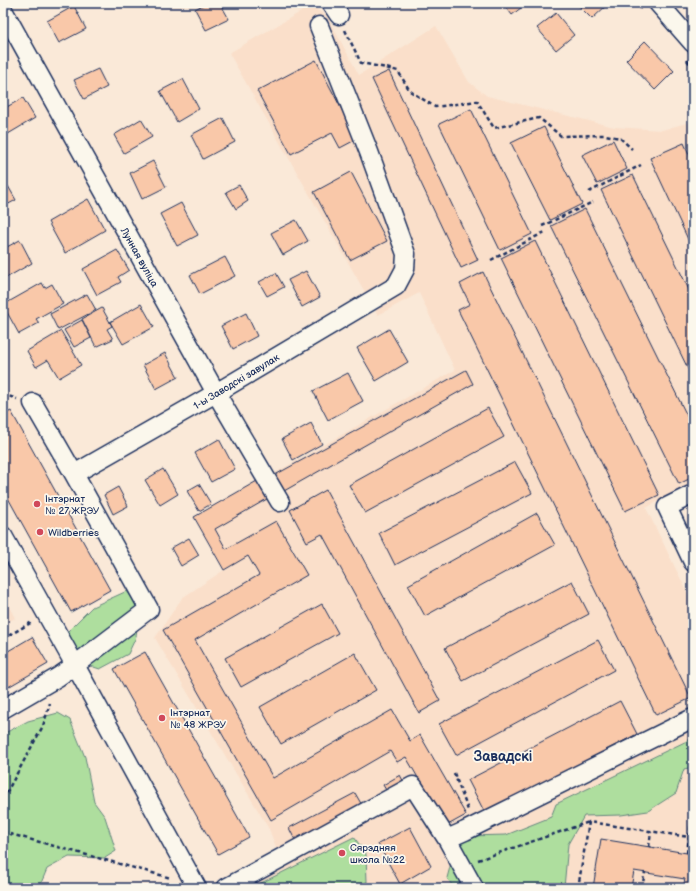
<svg xmlns="http://www.w3.org/2000/svg" width="696" height="891" viewBox="0 0 696 891" font-family="'Balsamiq Sans',sans-serif">
  <style>
    .built { fill: #fadfca }
    .green { fill: #aede9e; stroke: #64867e }
    .building { fill: #f9c8a9; stroke: #1b2f5e }
    .lines { fill: none; stroke-linecap: round; stroke-linejoin: round }
    .minor-casing { stroke: #1b2f5e; stroke-width: 21 }
    .path { stroke: #1b2f5e; stroke-width: 2.5; stroke-dasharray: 4 3; stroke-linecap: butt }
    .minor { stroke: #fbf7ec; stroke-width: 18 }
    .poi-dot { fill: #d1495b; stroke: #fbf7ec; stroke-width: 1.5 }
    .labels { text-anchor: middle; stroke-width: 3.5; stroke-linejoin: round; paint-order: stroke }
    .street-label { font-size: 10px; fill: #1b2f5e; stroke: #fbf7ec }
    .poi-label { font-size: 10px; fill: #1b2f5e; stroke: #fbf7ec; text-anchor: start }
    .district-label { font-size: 14px; font-weight: bold; fill: #1b2f5e; stroke: #fbf7ec }
  </style>
  <rect width="100%" height="100%" fill="#fae9d8"/>
  <filter id="ink" filterUnits="userSpaceOnUse"><feTurbulence type="fractalNoise" baseFrequency=".025" numOctaves="2"/><feDisplacementMap in="SourceGraphic" scale="8" xChannelSelector="R" yChannelSelector="G"/><feConvolveMatrix kernelMatrix="1 2 1 2 8 2 1 2 1" color-interpolation-filters="sRGB"/></filter>
  <g filter="url(#ink)">
    <!-- built -->
    <path class="built" d="M311,6L327,16L359,75L436,26L469,82L487,96L614,127L662,130L693,121V482L646,508L693,604V888H243L282,863L269,829L155,638L182,598L224,570L194,517L257,481L273,474L455,370L419,293L378,315L229,53Z
      M3,595L15,618L3,625Z"/>
    <!-- green -->
    <path class="green" d="M127,591L139,608L136,637L128,654L100,669L84,664L66,633L92,607Z
      M58,713L70,720L85,757L94,802L105,817L116,851L105,858L69,857L47,869L39,888H3V734L28,721Z
      M693,738V767L684,769L676,793L648,811L621,815L584,816L568,844L564,888H454L447,878L454,852L467,836L506,835L551,817L556,804Z
      M354,837L366,854L367,882L359,888H257V885Z"/>
    <!-- building -->
    <path class="building" d="M207,3H220L229,19L206,30L195,9Z
      M503,3H527L512,15Z
      M576,3H609L592,19Z
      M74,6L86,29L59,43L47,21Z
      M556,13L574,35L556,50L537,28Z
      M645,41L674,71L655,90L626,60Z
      M316,60L357,139L340,148L332,133L291,154L257,91Z
      M98,69L107,87L84,99L74,80Z
      M389,71L478,260L461,268L372,79Z
      M183,79L199,109L177,122L160,91Z
      M23,98L35,118L3,137V109Z
      M471,109L532,234L500,250L439,124Z
      M223,118L235,142L203,159L191,135Z
      M141,119L152,137L124,153L114,135Z
      M544,127L582,204L550,220L511,143Z
      M613,140L627,169L597,184L582,155Z
      M684,143L693,163V250L650,158Z
      M153,161L166,187L142,199L130,173Z
      M351,172L387,241L350,260L314,192Z
      M633,175L693,298V379L601,190Z
      M239,185L248,201L236,209L226,192Z
      M8,186L16,200L3,207V187L4,188Z
      M88,199L105,230L65,253L48,222Z
      M181,203L198,235L177,246L160,214Z
      M585,209L693,428V477L679,484L551,226Z
      M296,220L308,241L283,255L271,233Z
      M20,240L32,263L6,278L3,272V249Z
      M535,241L659,495L625,511L501,258Z
      M117,250L129,270L118,277L121,282L97,295L83,269Z
      M225,257L235,276L200,294L190,275Z
      M306,271L320,297L302,307L288,280Z
      M483,272L691,698L656,715L458,310L470,304L460,284Z
      M276,273L284,287L267,296L259,282Z
      M42,283L45,288L52,284L63,304L36,319L39,323L19,334L3,305Z
      M87,294L96,310L58,330L50,314Z
      M141,304L154,327L123,344L110,322Z
      M102,308L112,326L107,329L113,339L96,347L82,319Z
      M246,313L257,336L233,349L221,326Z
      M82,320L91,338L74,347L64,330Z
      M389,329L408,362L376,381L357,348Z
      M61,331L81,365L59,378L48,360L36,367L27,351Z
      M165,353L178,377L156,389L143,365Z
      M466,370L473,384L284,491L275,475Z
      M348,373L363,401L328,420L313,391Z
      M488,408L504,437L365,513L349,485Z
      M11,411L110,590L71,612L3,489V415Z
      M311,423L322,444L293,460L282,439Z
      M219,439L235,469L211,482L195,453Z
      M515,462L532,493L395,565L379,533Z
      M163,469L178,494L160,505L145,480Z
      M257,481L267,499L215,529L226,549L276,521L307,575L195,640L273,778L392,710L410,741L420,735L466,815L446,826L406,757L397,762L390,751L271,820L163,630L259,575L248,556L224,570L194,517Z
      M199,484L211,504L199,511L187,491Z
      M118,487L128,506L113,514L104,495Z
      M326,490L440,701L419,713L322,534L307,542L290,510Z
      M537,513L555,545L425,616L408,585Z
      M189,538L199,555L181,566L171,548Z
      M572,581L589,614L463,681L445,648Z
      M322,604L338,633L241,687L225,658Z
      M32,637L48,664L3,690V654Z
      M598,640L614,670L456,755L439,724Z
      M145,652L249,837L218,854L114,669Z
      M355,653L376,690L281,744L260,707Z
      M620,701L637,734L485,813L468,780Z
      M400,775L406,786L389,795L383,785Z
      M355,793L363,807L296,842L289,828Z
      M410,827L431,866L400,884L378,844Z
      M601,839L693,854V888H683L685,879L634,871L631,888H593Z"/>
    <g class="lines">
      <!-- minor casing -->
      <g class="minor-casing">
        <path id="minor" d="M331,3L339,15
          M658,3L693,43
          M3,10L216,393L280,502
          M33,403L74,474L149,609L75,665L197,888
          M74,474L216,393L396,286L405,269L406,254L369,152L319,26
          M693,494L667,507L693,562
          M3,536L75,665L58,677L3,709
          M447,839L465,831L693,718
          M226,888L413,786L447,839L474,888"/>
      </g>
      <!-- path -->
      <path class="path" d="M636,3L641,9
        M345,30L361,63L386,68L398,71L410,91L435,107L477,101L494,128L539,118L561,136L605,135L620,138L632,149
        M687,60L693,68
        M589,192L641,165
        M542,226L593,202
        M491,260L545,232
        M3,394L17,399
        M3,639L32,622
        M454,773L468,810
        M3,799L43,726L50,703
        M3,832L171,878
        M649,847L651,832
        M687,853L689,837
        M478,860L589,822
        M578,888L589,822L689,837L693,811
        M642,888L645,872"/>
      <!-- minor -->
      <use href="#minor" class="minor"/>
    </g>
  </g>
  <!-- markers -->
  <g class="poi-dot">
    <circle cx="37" cy="504" r="4"/>
    <circle cx="40" cy="532" r="4"/>
    <circle cx="162" cy="718" r="4"/>
    <circle cx="342" cy="853" r="4"/>
  </g>
  <g class="labels">
    <!-- street labels -->
    <g class="street-label">
      <text transform="translate(140 257) rotate(61)" y="4">Лунная вуліца</text>
      <text transform="translate(236 381) rotate(-31)" y="4">1-ы Заводскі завулак</text>
    </g>
    <!-- poi labels -->
    <g class="poi-label">
      <text x="45" y="502">Інтэрнат<tspan x="45" dy="12">№ 27 ЖРЭУ</tspan></text>
      <text x="48" y="536">Wildberries</text>
      <text x="170" y="716">Інтэрнат<tspan x="170" dy="12">№ 48 ЖРЭУ</tspan></text>
      <text x="350" y="851">Сярэдняя<tspan x="350" dy="12">школа №22</tspan></text>
    </g>
    <!-- district labels -->
    <g class="district-label">
      <text x="503" y="761">Завадскі</text>
    </g>
  </g>
  <!-- margin -->
  <rect width="696" height="891" fill="none" stroke="#fbf7ec" stroke-width="16"/>
  <rect x="8" y="8" width="680" height="875" fill="none" stroke="#1b2f5e" stroke-width="1.5" filter="url(#ink)"/>
</svg>
